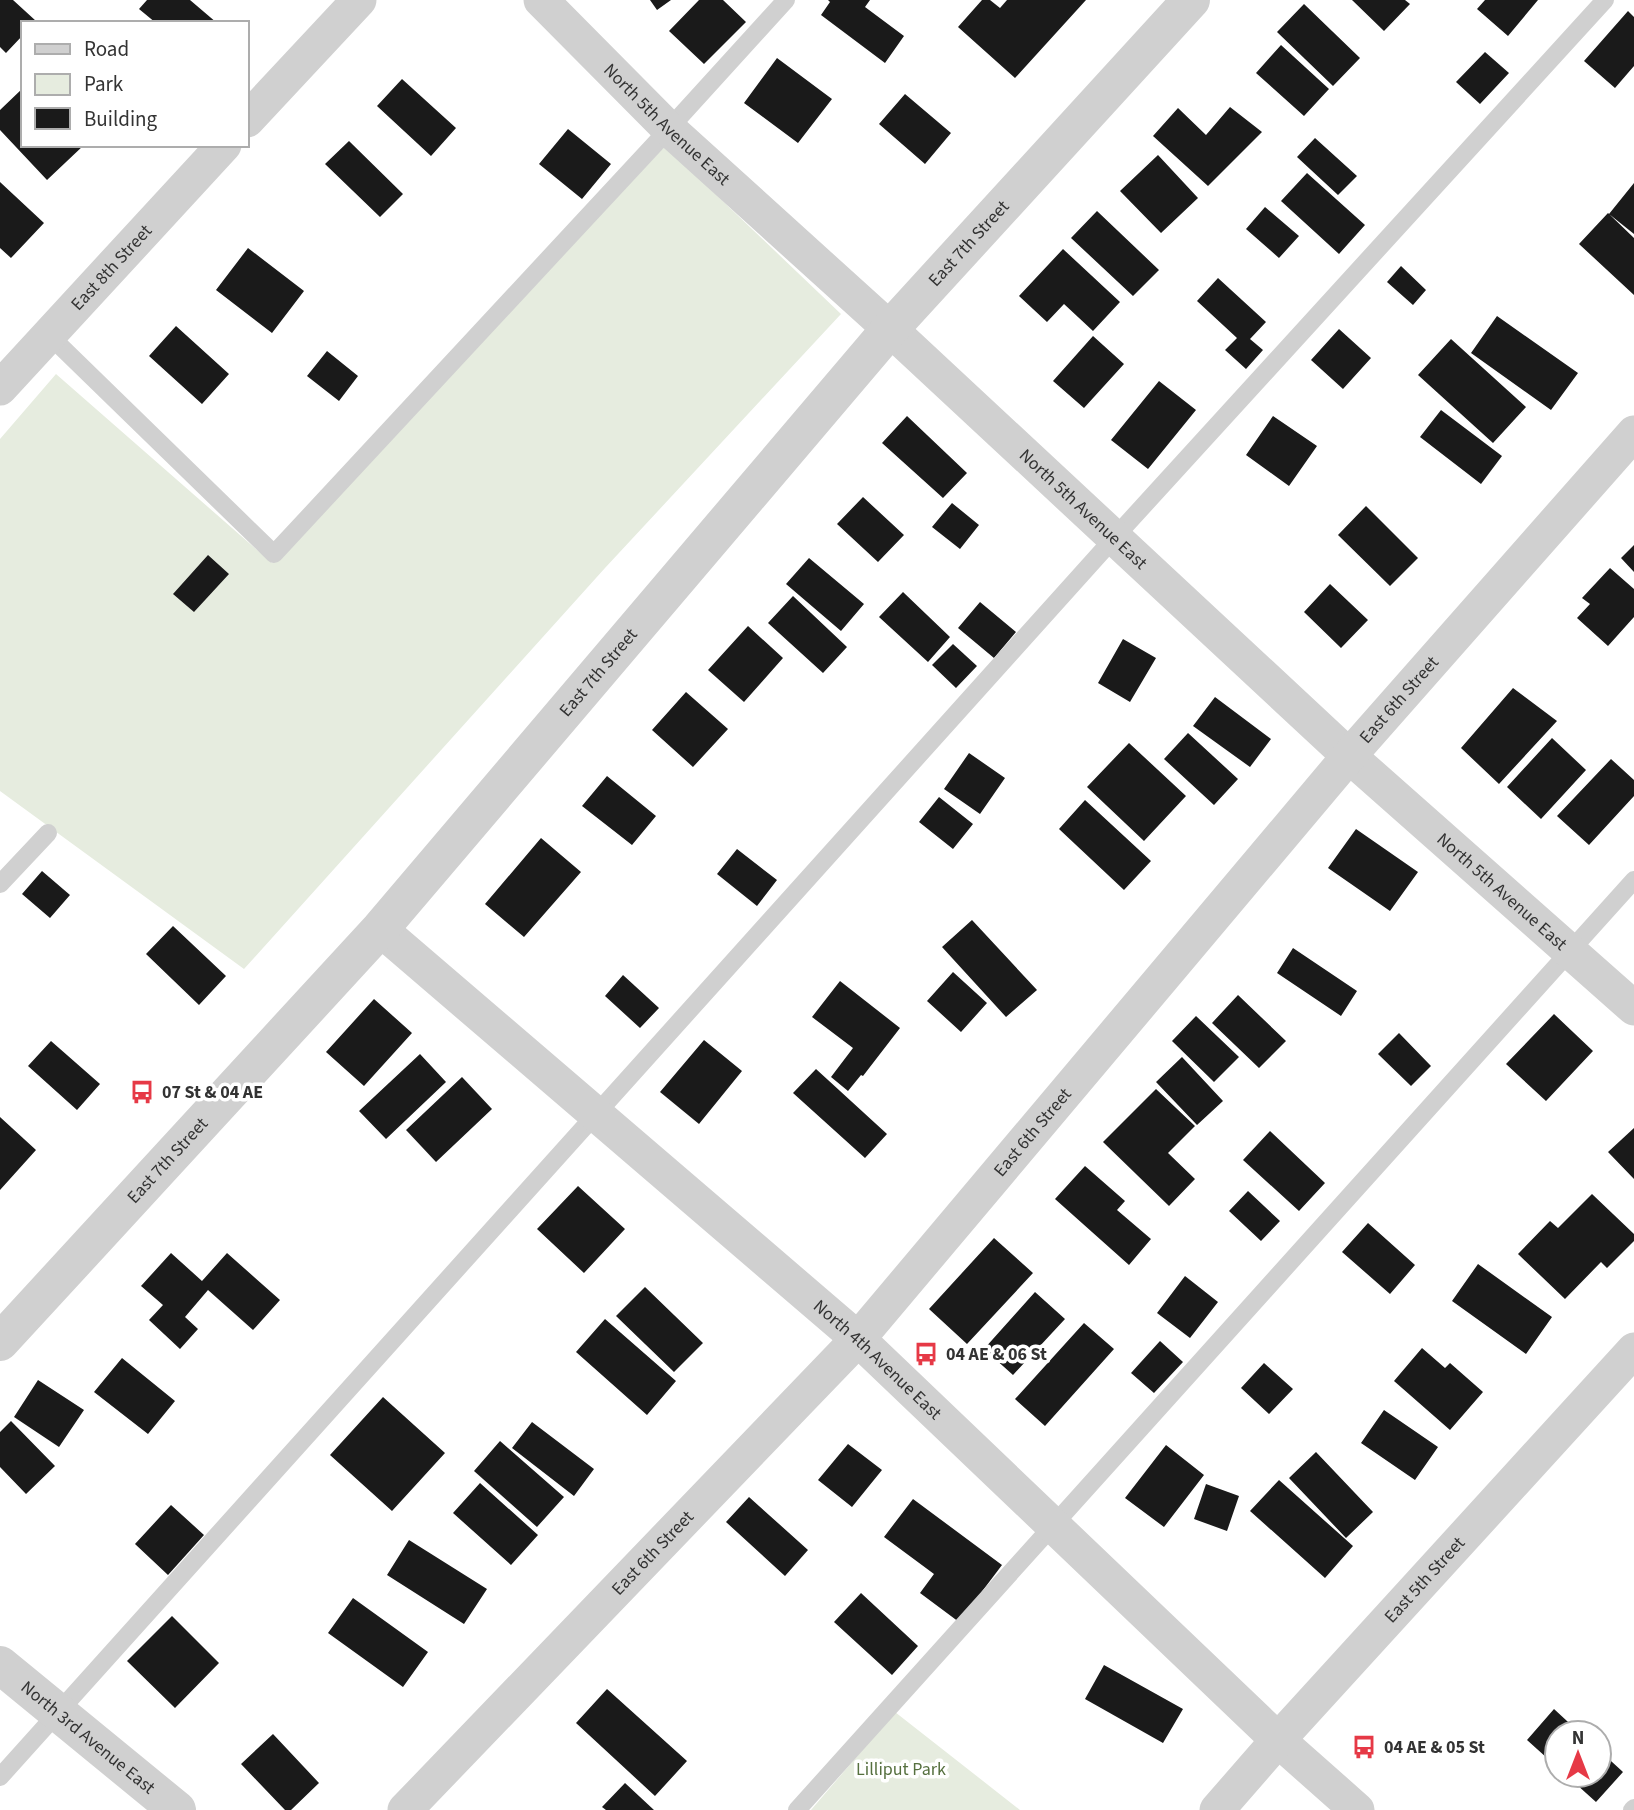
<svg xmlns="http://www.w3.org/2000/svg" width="1634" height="1810" viewBox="0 0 1634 1810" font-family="'Source Sans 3',sans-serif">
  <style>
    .green { fill: #e6ecdf }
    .building { fill: #1a1a1a }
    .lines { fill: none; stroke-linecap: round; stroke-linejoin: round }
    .service { stroke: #d0d0d0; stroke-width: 18 }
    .minor { stroke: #d0d0d0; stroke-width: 35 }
    .tertiary { stroke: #d0d0d0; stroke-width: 38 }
    .labels { text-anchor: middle; stroke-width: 7; stroke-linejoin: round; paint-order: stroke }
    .street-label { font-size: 18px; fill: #333; stroke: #fff }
    .poi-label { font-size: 18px; font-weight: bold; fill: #333; stroke: #fff; text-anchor: start }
    .park-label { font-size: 18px; fill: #56703f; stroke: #fff }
  </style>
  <rect width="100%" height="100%" fill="#fff"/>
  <!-- green -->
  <path class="green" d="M665,146L841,314L605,568L244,969L0,791V439L56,374L272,563Z
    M895,1712L1020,1810H811Z"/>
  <!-- building -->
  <path class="building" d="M0,0H13L36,21L23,23V35L6,53L0,47Z
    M147,0H190L217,23H156L139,9Z
    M650,0H671L657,10Z
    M699,0H723L746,22L704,64L669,31Z
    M828,0H870L865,7L904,36L885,63L821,15L830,2Z
    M982,0H990L1000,8L1007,0H1086L1015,78L958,27Z
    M1352,0H1405L1410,4L1384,31Z
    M1485,0H1538L1508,36L1477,9Z
    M1304,4L1360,58L1333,86L1277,32Z
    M1628,11L1634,17V66L1615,88L1584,61Z
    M1281,45L1329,89L1304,116L1256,73Z
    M1485,52L1509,73L1480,104L1456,82Z
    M777,58L832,99L798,143L744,103Z
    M402,79L456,128L431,156L377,106Z
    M23,88V145H84L47,180L0,130V110Z
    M905,94L951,133L925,164L879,124Z
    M1230,107L1262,132L1208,186L1153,136L1178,108L1206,135Z
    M568,129L611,164L582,199L539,164Z
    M1315,138L1357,176L1338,195L1297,157Z
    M349,141L403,194L380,217L325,164Z
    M1158,155L1198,198L1161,233L1120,191Z
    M1307,173L1365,225L1339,254L1281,201Z
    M0,182L44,223L11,258L0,248Z
    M1634,183V234L1609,214Z
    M1265,207L1299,236L1279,258L1246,229Z
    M1097,211L1159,270L1133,296L1071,238Z
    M1608,213L1634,238V295L1579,244Z
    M248,248L304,291L272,333L216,290Z
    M1063,249L1120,302L1093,331L1064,304L1047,322L1019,296Z
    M1401,266L1426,290L1413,305L1387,282Z
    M1218,278L1266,322L1250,339L1263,350L1246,369L1225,350L1237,338L1197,301Z
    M1497,316L1578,373L1551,410L1471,353Z
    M176,326L229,374L202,404L149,356Z
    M1339,329L1371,358L1343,389L1311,360Z
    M1093,336L1124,364L1084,408L1053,381Z
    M1451,339L1526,407L1493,443L1418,375Z
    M327,351L358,376L339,401L307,376Z
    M1159,381L1196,410L1148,469L1111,440Z
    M1441,410L1502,456L1481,484L1420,437Z
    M907,416L967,473L943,498L882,443Z
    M1273,416L1317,446L1289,486L1246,455Z
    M863,497L904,535L878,562L837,524Z
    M952,503L979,525L960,549L932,527Z
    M1366,506L1418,558L1390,586L1338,535Z
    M1634,545V572L1621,558Z
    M208,555L229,574L194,612L173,594Z
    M809,558L864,604L841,631L786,584Z
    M1610,568L1634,589V617L1608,646L1577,618L1590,604L1582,598Z
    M1330,584L1368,620L1341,648L1304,612Z
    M903,592L950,637L928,662L879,617Z
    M793,596L847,647L823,673L768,623Z
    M980,602L1016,632L994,658L958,628Z
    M748,626L783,658L744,702L708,670Z
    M1123,639L1156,658L1130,702L1098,683Z
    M953,644L977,666L956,688L932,665Z
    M1513,688L1557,721L1499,784L1461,748Z
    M686,692L728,729L693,767L652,730Z
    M1215,697L1271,739L1250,767L1193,726Z
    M1188,733L1238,779L1214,805L1164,759Z
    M1552,738L1586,770L1541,819L1507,787Z
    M1129,743L1186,796L1144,841L1087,787Z
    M969,753L1005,778L980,814L944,789Z
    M1611,759L1634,780V796L1589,845L1557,816Z
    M607,776L656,816L632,845L582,806Z
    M939,797L973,824L953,849L919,822Z
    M1085,800L1151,861L1124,890L1059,829Z
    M1356,829L1418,872L1390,911L1328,868Z
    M541,838L581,872L524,937L485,904Z
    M737,849L777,880L757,906L717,874Z
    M42,871L70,895L50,918L22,894Z
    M972,920L1037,990L1006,1017L942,947Z
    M173,926L226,976L199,1005L146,954Z
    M1293,948L1357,991L1341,1016L1277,973Z
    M953,972L987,1003L961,1032L927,1001Z
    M623,975L659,1008L640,1028L605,996Z
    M840,981L900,1028L863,1076L861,1075L848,1091L831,1077L853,1048L812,1017Z
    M1238,995L1286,1041L1259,1068L1212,1023Z
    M374,999L412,1033L364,1086L326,1052Z
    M1554,1014L1593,1051L1546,1101L1506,1064Z
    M1196,1016L1239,1057L1214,1082L1172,1041Z
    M1399,1033L1431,1066L1411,1086L1378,1054Z
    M704,1040L742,1071L699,1124L660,1092Z
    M51,1041L100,1084L77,1110L28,1066Z
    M420,1054L446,1082L386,1139L359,1111Z
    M1182,1057L1223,1101L1197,1125L1156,1082Z
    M816,1069L887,1134L865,1158L793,1093Z
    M462,1077L492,1109L436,1162L406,1130Z
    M1156,1089L1195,1126L1168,1153L1195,1179L1169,1206L1103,1142Z
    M0,1117L36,1150L0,1190Z
    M1634,1128V1179L1608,1152Z
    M1270,1131L1325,1183L1299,1211L1243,1160Z
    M1085,1166L1125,1201L1117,1210L1151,1239L1129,1265L1055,1199Z
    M578,1186L625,1229L584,1273L537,1229Z
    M1248,1191L1280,1221L1261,1241L1229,1211Z
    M1592,1194L1634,1234V1241L1607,1268L1601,1262L1565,1299L1518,1254L1550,1221L1558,1228Z
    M1368,1223L1415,1265L1390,1294L1342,1252Z
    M994,1238L1033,1273L967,1344L929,1309Z
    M171,1253L202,1281L227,1253L280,1300L253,1330L208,1290L185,1317L198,1329L180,1349L149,1320L163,1305L141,1286Z
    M1478,1264L1552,1317L1526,1354L1452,1301Z
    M1185,1276L1218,1302L1190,1338L1157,1313Z
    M645,1287L703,1343L674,1372L616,1316Z
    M1035,1292L1065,1319L1013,1375L984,1349Z
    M605,1319L676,1381L647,1415L576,1352Z
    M1084,1323L1114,1349L1045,1426L1015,1399Z
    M1160,1341L1183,1362L1154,1393L1131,1373Z
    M1422,1348L1445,1368L1450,1363L1483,1392L1450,1430L1394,1381Z
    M122,1358L175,1401L148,1434L94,1392Z
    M1264,1363L1293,1389L1269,1414L1241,1388Z
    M38,1380L84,1410L59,1447L14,1417Z
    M383,1397L445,1453L392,1511L330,1455Z
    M1384,1410L1438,1447L1415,1480L1361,1443Z
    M11,1421L55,1466L26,1494L0,1467V1432Z
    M532,1422L594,1469L574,1496L512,1448Z
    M500,1441L564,1497L537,1527L474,1471Z
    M848,1444L882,1470L852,1507L818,1480Z
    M1166,1445L1204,1475L1164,1527L1125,1498Z
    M1316,1452L1373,1512L1346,1538L1289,1478Z
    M1279,1480L1353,1546L1325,1578L1250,1511Z
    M480,1483L538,1535L511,1565L453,1513Z
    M1206,1484L1239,1496L1227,1531L1194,1519Z
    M749,1497L808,1550L785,1576L726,1522Z
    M913,1499L1002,1565L959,1622L920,1593L934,1574L884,1537Z
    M171,1505L204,1535L168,1575L135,1544Z
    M409,1540L487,1589L464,1624L387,1575Z
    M861,1593L918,1646L892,1675L834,1622Z
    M353,1598L428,1652L403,1687L328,1633Z
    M172,1616L219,1663L175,1708L127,1661Z
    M1104,1665L1183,1709L1163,1743L1085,1699Z
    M607,1689L687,1761L655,1796L576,1723Z
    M1554,1709L1580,1733H1557V1767L1527,1740Z
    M273,1734L319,1783L291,1810H285L241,1764Z
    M1599,1750L1623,1772L1596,1802L1566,1775H1599Z
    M625,1783L654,1810H606L602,1807Z"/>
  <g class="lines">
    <!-- service -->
    <path class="service" d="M48,334L274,554L655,144L786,0
      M0,884L48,833
      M0,1777L1114,538L1605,0
      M797,1810L1634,880
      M1632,1810L1634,1808"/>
    <!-- minor -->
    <g class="minor">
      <path id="s1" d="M541,0L669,129L890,329L1349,756L1634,1008"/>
      <path d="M247,120L359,0"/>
      <path id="s2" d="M0,388L224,145"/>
      <path id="s3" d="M380,929L858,1339L1278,1740L1357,1810"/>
      <path id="s4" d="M405,1810L858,1339L1349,756L1634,433"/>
      <path id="s5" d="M1217,1810L1278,1740L1634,1350"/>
    </g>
    <!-- tertiary -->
    <g class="tertiary">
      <path id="s6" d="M0,1342L380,929L890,329L1191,0"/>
      <path id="s7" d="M0,1665L177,1810"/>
    </g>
  </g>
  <!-- icons -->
  <defs>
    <g id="bus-bare" transform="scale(1.89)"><path d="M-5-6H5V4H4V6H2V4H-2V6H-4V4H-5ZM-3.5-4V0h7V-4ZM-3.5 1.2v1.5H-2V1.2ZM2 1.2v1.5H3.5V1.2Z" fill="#e63946" stroke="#fff" stroke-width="2.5" paint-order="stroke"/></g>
  </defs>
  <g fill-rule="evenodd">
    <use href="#bus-bare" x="142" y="1092"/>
    <use href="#bus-bare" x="926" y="1354"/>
    <use href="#bus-bare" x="1364" y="1747"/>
  </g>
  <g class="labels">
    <!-- street labels -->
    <g class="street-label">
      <text dy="6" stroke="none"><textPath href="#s1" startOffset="177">North 5th Avenue East</textPath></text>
      <text dy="6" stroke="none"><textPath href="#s6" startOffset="1465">East 7th Street</textPath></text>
      <text dy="6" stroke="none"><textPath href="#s2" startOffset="164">East 8th Street</textPath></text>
      <text dy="6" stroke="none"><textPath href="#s1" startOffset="744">North 5th Avenue East</textPath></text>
      <text dy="6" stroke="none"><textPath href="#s6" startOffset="898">East 7th Street</textPath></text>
      <text dy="6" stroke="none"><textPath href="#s4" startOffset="1491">East 6th Street</textPath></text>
      <text dy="6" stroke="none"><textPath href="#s1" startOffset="1311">North 5th Avenue East</textPath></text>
      <text dy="6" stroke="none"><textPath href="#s4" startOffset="924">East 6th Street</textPath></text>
      <text dy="6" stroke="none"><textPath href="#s6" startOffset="247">East 7th Street</textPath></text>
      <text dy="6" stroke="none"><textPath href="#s3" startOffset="658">North 4th Avenue East</textPath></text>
      <text dy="6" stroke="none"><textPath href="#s4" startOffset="357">East 6th Street</textPath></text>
      <text dy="6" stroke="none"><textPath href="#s5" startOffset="310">East 5th Street</textPath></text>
      <text dy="6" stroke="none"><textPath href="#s7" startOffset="114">North 3rd Avenue East</textPath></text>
    </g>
    <!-- poi labels -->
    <g class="poi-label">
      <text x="162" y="1098">07 St &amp; 04 AE</text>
      <text x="946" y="1360">04 AE &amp; 06 St</text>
      <text x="1384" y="1753">04 AE &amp; 05 St</text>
    </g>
    <!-- park labels -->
    <g class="park-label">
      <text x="901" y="1775">Lilliput Park</text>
    </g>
  </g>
  <!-- legend -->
  <rect x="21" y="21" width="228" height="126" fill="#ffffff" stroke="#adadad" stroke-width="2"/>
  <rect x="35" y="44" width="35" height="10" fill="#d0d0d0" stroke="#adadad" stroke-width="2"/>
  <text x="84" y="56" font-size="21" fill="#333333">Road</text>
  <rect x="35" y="74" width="35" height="21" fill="#e6ecdf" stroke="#adadad" stroke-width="2"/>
  <text x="84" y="91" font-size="21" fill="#333333">Park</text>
  <rect x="35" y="108" width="35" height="21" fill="#1a1a1a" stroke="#adadad" stroke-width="2"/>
  <text x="84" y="126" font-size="21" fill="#333333">Building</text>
  <!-- north arrow -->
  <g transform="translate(1578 1754)"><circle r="33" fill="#ffffff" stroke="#adadad" stroke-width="2"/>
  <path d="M0-5L12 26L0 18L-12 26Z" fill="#e63946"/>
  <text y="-10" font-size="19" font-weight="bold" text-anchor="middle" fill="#333333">N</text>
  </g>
</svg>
